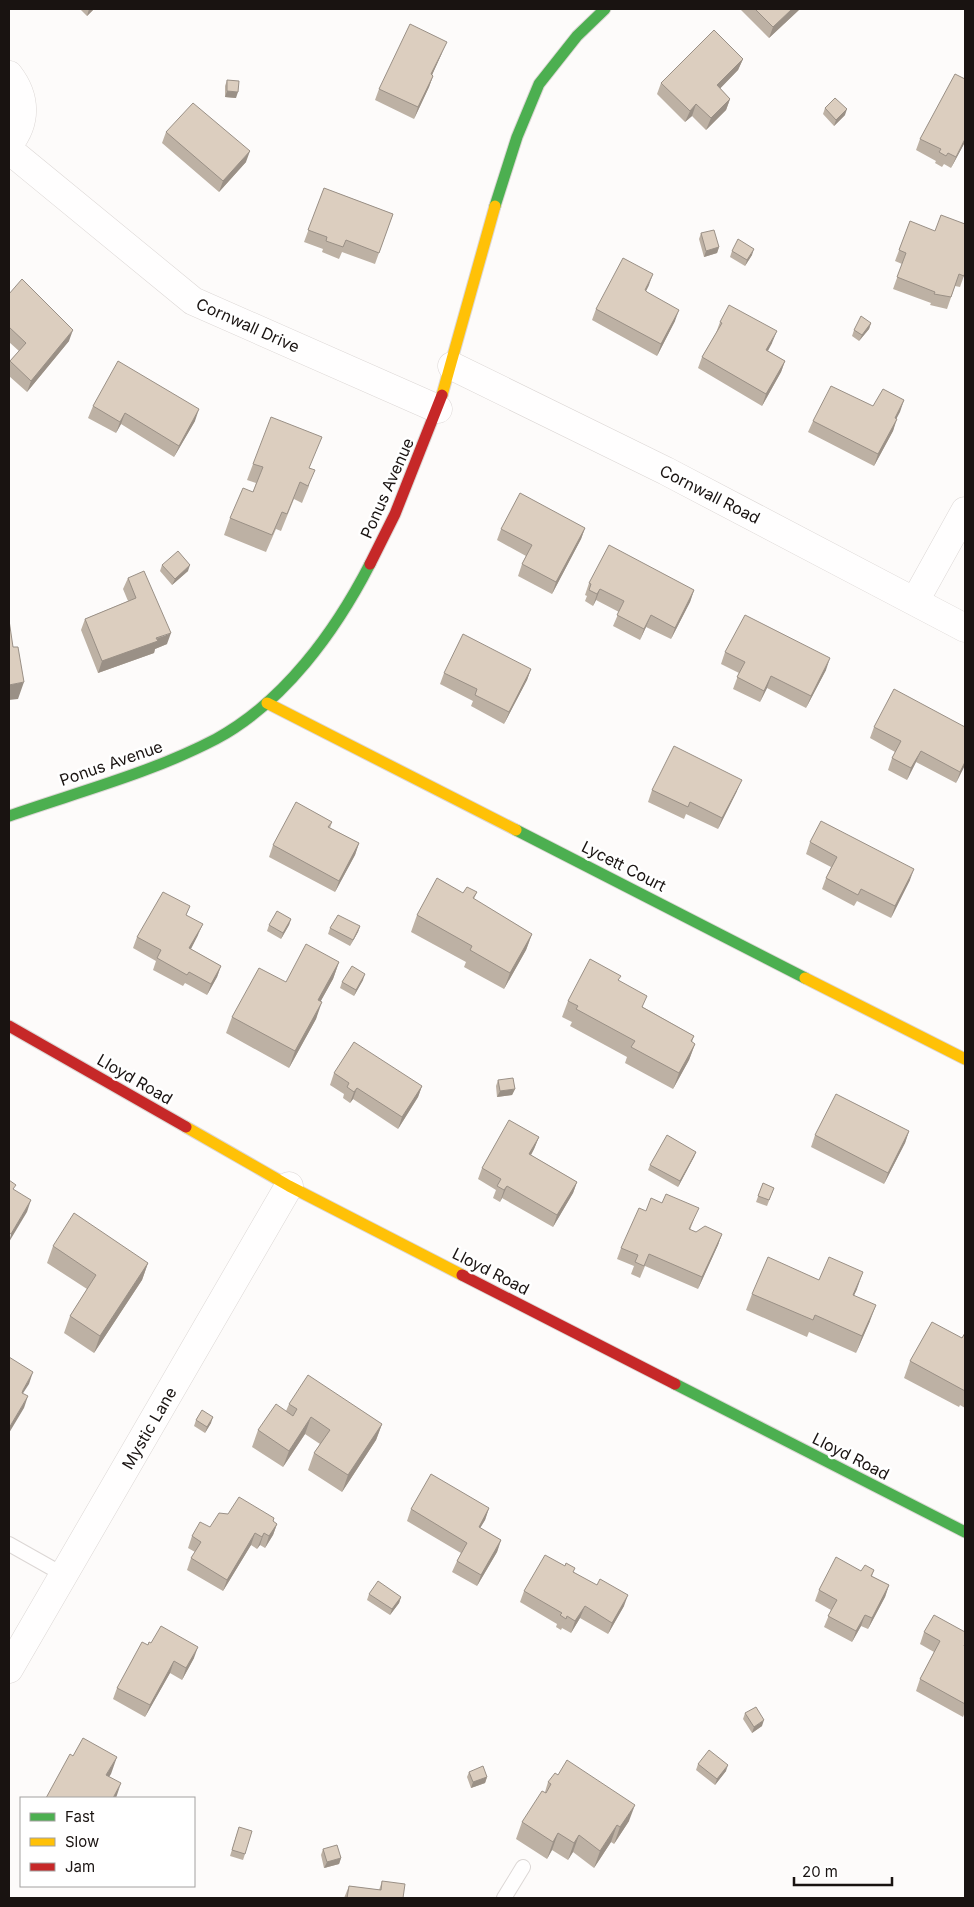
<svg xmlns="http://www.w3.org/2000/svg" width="974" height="1907" viewBox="0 0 974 1907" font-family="Inter,sans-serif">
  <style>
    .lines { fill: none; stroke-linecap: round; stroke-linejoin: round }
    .lane-casing { stroke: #dcd7d5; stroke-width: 16 }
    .street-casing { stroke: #dcd7d5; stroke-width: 29 }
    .fast-casing { stroke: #dcd7d5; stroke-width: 13 }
    .slow-casing { stroke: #dcd7d5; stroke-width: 13 }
    .jam-casing { stroke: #dcd7d5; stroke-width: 13 }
    .lane { stroke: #fffefe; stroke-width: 14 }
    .street { stroke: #fffefe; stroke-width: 28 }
    .fast { stroke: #4caf50; stroke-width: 11 }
    .slow { stroke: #ffc107; stroke-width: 11 }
    .jam { stroke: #c62828; stroke-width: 11 }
    .wall { fill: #bdb1a4 }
    .shaded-wall { fill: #9a9086 }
    .building { fill: #dccebf; stroke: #9a9086 }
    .labels { text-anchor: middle; stroke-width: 5; stroke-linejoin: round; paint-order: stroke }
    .street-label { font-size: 16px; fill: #191311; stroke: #fff }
  </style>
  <rect width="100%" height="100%" fill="#fdfbfa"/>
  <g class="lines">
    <!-- lane casing -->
    <g class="lane-casing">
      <path id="lane" d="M9,1544L64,1575
        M504,1898L523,1867"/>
    </g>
    <!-- street casing -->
    <g class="street-casing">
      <path id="street" d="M9,75C26,97 27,122 9,144
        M9,150L193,301L438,409
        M452,366L666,471L965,628
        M915,601L965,511
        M9,1669L289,1186"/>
    </g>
    <!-- fast casing -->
    <g class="fast-casing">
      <path id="fast" d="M495,206L517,137L539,84L577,36L605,9
        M9,816C78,792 151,773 216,739C284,702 335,632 370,564
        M516,830L805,978
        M675,1384L965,1532"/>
    </g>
    <!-- slow casing -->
    <g class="slow-casing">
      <path id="slow" d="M442,395L495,206
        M267,703L516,830
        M805,978L965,1059
        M186,1127L289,1186L462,1275"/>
    </g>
    <!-- jam casing -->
    <g class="jam-casing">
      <path id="jam" d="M370,564L395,514L442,395
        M9,1026L186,1127
        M462,1275L675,1384"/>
    </g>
    <!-- lane -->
    <use href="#lane" class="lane"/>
    <!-- street -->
    <use href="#street" class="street"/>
    <!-- fast -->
    <use href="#fast" class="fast"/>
    <!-- slow -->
    <use href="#slow" class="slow"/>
    <!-- jam -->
    <use href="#jam" class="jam"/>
  </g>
  <!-- wall -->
  <path class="wall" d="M80,9H94L87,16Z
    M741,9H800L769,38L741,10Z
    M442,53L432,75L433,76L429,87L414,119L375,100L379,89Z
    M743,59L738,70L720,88L730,99L726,110L706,130L692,116L685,122L657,94L661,83Z
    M965,79V142L951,168L944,164L942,167L935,163L936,161L916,150L920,139Z
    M227,80L236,98L225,97V86Z
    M825,108L845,115L834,126L823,114Z
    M166,132L246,162L219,192L162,143Z
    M324,188L393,214L375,264L342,252L339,259L322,252L323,249L304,242Z
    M910,221L965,264V273L960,287L955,286L947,309L930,305L931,303L893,289L902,264L895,261Z
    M701,233L719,247L717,253L704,257L699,239Z
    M732,251L752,255L745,266L730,257Z
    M649,285L646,291L647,292L675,321L657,356L592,320L596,309Z
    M9,294L69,341L27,392L9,376V363L10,361L19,351L9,342Z
    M720,322L772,343L768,351L785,361L781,372L762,406L698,368L702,357L716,333Z
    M871,323L869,329L859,341L852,336L854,330Z
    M904,400L896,419L893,431L874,466L808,432L813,421L873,406Z
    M93,406L195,421L174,457L121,424L116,433L88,418Z
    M253,464L310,468L309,486L302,503L294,499L281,531L276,529L266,552L224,535L230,518L253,492L256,483L247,480Z
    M585,528L581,539L552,594L518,576L522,564L526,556L497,540L501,529Z
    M162,565L188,571L172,585L160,571Z
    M128,578L167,644L155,649L154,653L98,673L81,630L85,619L128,601L123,589Z
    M589,583L694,590L690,602L671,639L646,627L640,640L613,626L619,612L596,600L593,606L585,601L587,596L585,595Z
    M725,652L826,670L806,708L767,688L760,702L733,689L739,673L721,664Z
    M531,669L527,680L504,724L471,706L473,701L440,684L444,673Z
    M874,727L965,765L956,783L916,762L907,780L888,770L892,758L895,752L870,738Z
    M652,790L737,791L718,829L686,814L684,819L648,802Z
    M332,822L330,828L359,843L355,855L335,892L269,857L273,845Z
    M810,842L910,880L891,918L857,901L854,906L822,889L826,878L831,867L806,854Z
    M477,892L474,899L532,934L526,950L504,989L464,967L466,962L411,932L417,915L463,893Z
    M186,915L198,935L191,949L221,966L217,977L207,995L185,983L183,986L153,970L156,961L133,948L137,937Z
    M291,919L289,925L281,939L267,931L269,925Z
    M360,926L358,932L350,946L328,934L330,928Z
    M339,962L333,979L320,1002L316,1019L289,1068L226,1033L232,1017L286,982Z
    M363,980L354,996L340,988L342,982Z
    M619,981L643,1007L694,1036L692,1042L695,1044L689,1060L673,1089L625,1063L627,1057L570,1026L572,1022L562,1017L568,1001Z
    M334,1073L422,1086L418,1097L398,1129L353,1099L350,1103L343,1098L344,1094L330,1085Z
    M498,1080L515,1089L512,1095L497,1097L496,1086Z
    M909,1131L905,1143L884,1184L811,1147L815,1135Z
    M539,1137L534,1149L531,1155L577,1182L573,1193L553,1227L502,1198L500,1202L493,1198L496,1190L478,1179L482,1168Z
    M696,1152L694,1157L678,1187L648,1170L650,1165Z
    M763,1183L774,1188L767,1206L756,1202Z
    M646,1211L694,1219L690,1230L696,1232L722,1234L718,1245L698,1289L645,1266L640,1278L631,1274L634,1266L617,1259L621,1248Z
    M53,1246L148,1263L142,1280L94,1353L64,1333L70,1316L87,1289L47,1263Z
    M819,1280L857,1289L854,1295L870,1321L856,1353L809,1332L807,1337L746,1310L752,1294Z
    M965,1333V1408L960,1405L959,1407L904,1378L910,1361L962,1338Z
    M289,1404L382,1424L376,1440L342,1492L308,1470L314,1453L320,1444L305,1434L283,1467L252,1447L258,1430L286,1411Z
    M196,1420L211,1423L205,1433L194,1426Z
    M489,1508L485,1520L480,1528L501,1540L497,1552L477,1586L452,1572L457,1561L461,1553L407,1521L411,1509Z
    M228,1514L274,1518L273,1521L277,1524L273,1535L265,1548L260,1545L257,1549L251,1545L223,1591L187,1570L191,1558L195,1552L188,1548L192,1536L210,1527Z
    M874,1570L872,1576L889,1585L885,1597L868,1629L861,1626L852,1642L824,1627L831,1610L815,1601L819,1590L861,1571Z
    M574,1572L624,1606L608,1634L580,1618L571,1633L562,1628L561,1630L556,1627L557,1624L520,1602L524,1591Z
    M369,1594L401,1597L399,1603L390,1615L367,1600Z
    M924,1632H965V1712L963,1717L916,1691L920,1679L934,1652L920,1644Z
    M151,1643L194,1658L182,1680L170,1673L145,1717L113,1699L117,1688L148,1645Z
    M745,1713L762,1726L752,1733L743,1719Z
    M698,1764L726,1771L715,1785L696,1770Z
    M469,1772L487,1777L485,1783L471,1788L467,1777Z
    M548,1782L629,1821L614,1844L611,1842L594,1868L573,1852L568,1860L552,1850L547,1859L516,1839L522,1822L545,1792Z
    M239,1827L245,1854L243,1860L230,1856Z
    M323,1849L341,1858L339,1864L324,1868L321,1855Z
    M382,1881L403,1898H344L349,1886L379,1890Z"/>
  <!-- shaded-wall -->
  <path class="shaded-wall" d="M89,9H94L87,16Z
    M792,9H800L769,38L773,27Z
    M447,42L427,86L431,74Z
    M743,59L738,70L713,96L717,85Z
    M433,76L429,87L414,119L418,107Z
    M227,91L238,92L236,98L225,97Z
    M730,99L726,110L706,130L711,118Z
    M696,104L692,116L685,122L690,111Z
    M847,109L845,115L834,126L836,120Z
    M965,139V142L951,168L956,157Z
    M250,151L246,162L219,192L223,181Z
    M719,247L717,253L704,257L706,251Z
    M754,249L752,255L745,266L747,260Z
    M653,274L649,285L641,301L645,290Z
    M679,310L675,321L657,356L661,344Z
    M871,323L869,329L859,341L862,335Z
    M73,330L69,341L27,392L31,381Z
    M777,331L772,343L762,361L766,350Z
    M785,361L781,372L762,406L766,394Z
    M904,400L900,412L891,429L895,418Z
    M199,409L195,421L174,457L179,446Z
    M125,413L121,424L116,433L120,422Z
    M897,419L893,431L874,466L878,454Z
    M585,528L581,539L552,594L556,582Z
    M190,565L188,571L172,585L175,579Z
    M600,589L596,600L593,606L597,594Z
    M694,590L690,602L671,639L675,628Z
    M651,615L646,627L640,640L644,629Z
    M171,633L167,644L155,649L154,653L98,673L102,661Z
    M830,658L826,670L806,708L811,696Z
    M531,669L527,680L504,724L509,712Z
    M771,676L767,688L760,702L764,691Z
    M24,682L18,699L9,700V685Z
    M921,751L916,762L907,780L911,768Z
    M965,762V765L956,783L960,772Z
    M742,780L737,791L718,829L722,818Z
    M359,843L355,855L335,892L339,881Z
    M914,869L910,880L891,918L895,906Z
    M291,919L289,925L281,939L283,933Z
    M203,924L198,935L185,960L189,948Z
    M360,926L358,932L350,946Z
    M532,934L526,950L504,989L510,973Z
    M339,962L333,979L312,1017L318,1000Z
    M221,966L217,977L207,995L211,984Z
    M365,974L363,980L354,996L356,990Z
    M322,1002L316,1019L289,1068L295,1051Z
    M695,1044L689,1060L673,1089L679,1073Z
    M422,1086L418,1097L398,1129L402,1117Z
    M357,1088L353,1099L350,1103L354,1092Z
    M515,1089L512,1095L497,1097L500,1091Z
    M909,1131L905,1143L884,1184L888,1173Z
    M539,1137L534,1149L525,1166L529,1154Z
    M696,1152L694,1157L678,1187L680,1181Z
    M577,1182L573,1193L553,1227L557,1215Z
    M507,1186L502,1198L500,1202L504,1190Z
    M31,1200L27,1212L9,1242L11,1234Z
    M722,1234L718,1245L698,1289L702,1277Z
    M148,1263L142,1280L94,1353L100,1336Z
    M863,1272L857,1289L847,1311L853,1295Z
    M876,1305L870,1321L856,1353L862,1336Z
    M33,1372L29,1384L18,1401L23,1390Z
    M28,1396L24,1408L9,1433V1428Z
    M213,1417L211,1423L205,1433L207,1427Z
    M311,1417L305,1434L283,1467L289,1451Z
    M382,1424L376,1440L342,1492L348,1475Z
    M489,1508L485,1520L474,1538L479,1527Z
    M277,1524L273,1535L265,1548L269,1536Z
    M255,1533L251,1545L223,1591L227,1580Z
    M264,1533L260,1545L257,1549L262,1537Z
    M501,1540L497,1552L477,1586L481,1575Z
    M889,1585L885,1597L868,1629L872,1618Z
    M628,1595L624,1606L608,1634L612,1623Z
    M401,1597L399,1603L390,1615L392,1609Z
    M585,1606L580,1618L571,1633L575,1621Z
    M865,1615L861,1626L852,1642L856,1631Z
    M198,1647L194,1658L182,1680L186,1668Z
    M174,1661L170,1673L145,1717L150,1705Z
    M764,1720L762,1726L752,1733L754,1727Z
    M117,1757L111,1774L100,1791L106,1775Z
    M728,1765L726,1771L715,1785L717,1779Z
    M487,1777L485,1783L471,1788L473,1782Z
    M121,1783L116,1798H113Z
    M635,1805L629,1821L614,1844L620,1827Z
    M617,1825L611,1842L594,1868L600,1851Z
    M558,1833L552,1850L547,1859L553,1842Z
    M579,1835L573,1852L568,1860L574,1843Z
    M341,1858L339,1864L324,1868L327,1862Z"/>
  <!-- building -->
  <path class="building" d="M755,9H792L773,27Z
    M410,24L447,42L431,74L433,76L418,107L379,89Z
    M714,30L743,59L717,85L730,99L711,118L696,104L690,111L661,83Z
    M955,74L965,79V139L956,157L948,153L946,156L939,152L941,149L920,139Z
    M227,80L239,81L238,92L227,91Z
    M835,98L847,109L836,120L825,108Z
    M193,103L250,151L223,181L166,132Z
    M324,188L393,214L379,253L346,240L343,247L326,241L327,237L308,230Z
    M941,215L965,224V272L964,276L959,274L951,297L934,294L935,292L897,277L906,253L899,250L910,221L935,231Z
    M714,230L719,247L706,251L701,233Z
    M738,239L754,249L747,260L732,251Z
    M623,258L653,274L645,290L647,292L679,310L661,344L596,309Z
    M22,279L73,330L31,381L10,361L26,343L9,327V294Z
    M729,305L777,331L766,350L785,361L766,394L702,357L722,323L720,322Z
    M861,316L871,323L862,335L854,330Z
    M118,361L199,409L179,446L125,413L120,422L93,406Z
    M831,386L873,406L883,389L904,400L895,418L897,419L878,454L813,421Z
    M271,417L322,437L309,468L315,470L308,486L300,482L287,514L282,512L272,535L230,518L243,488L253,492L263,467L253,464Z
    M520,493L585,528L556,582L522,564L532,545L501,529Z
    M609,545L694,590L675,628L651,615L644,629L617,615L624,601L600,589L597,594L589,590L591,584L589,583Z
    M178,551L190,565L175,579L162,565Z
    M144,571L171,633L156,638L158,641L102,661L85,619L136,598L128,578Z
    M745,615L830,658L811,696L771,676L764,691L737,677L745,662L725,652Z
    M9,620L13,647H18L24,682L9,685Z
    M463,634L531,669L509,712L475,695L477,689L444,673Z
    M894,689L965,727V762L960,772L921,751L911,768L892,758L901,741L874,727Z
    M674,746L742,780L722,818L690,802L688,807L652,790Z
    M296,802L332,822L328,827L359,843L339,881L273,845Z
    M821,821L914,869L895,906L861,889L858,895L826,878L837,857L810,842Z
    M437,878L463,893L467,887L477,892L473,898L532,934L510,973L470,950L472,946L417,915Z
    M163,892L190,906L186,915L203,924L189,948L221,966L211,984L189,972L187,975L157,958L161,950L137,937Z
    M277,911L291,919L283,933L269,925Z
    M338,915L360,926L353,940L330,928Z
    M306,944L339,962L318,1000L322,1002L295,1051L232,1017L259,968L286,982Z
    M590,959L621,976L618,980L647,996L642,1007L694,1036L691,1041L695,1044L679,1073L631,1047L635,1041L576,1009L578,1006L568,1001Z
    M352,966L365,974L356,990L342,982Z
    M354,1042L422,1086L402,1117L357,1088L354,1092L347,1087L349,1083L334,1073Z
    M513,1078L515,1089L500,1091L498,1080Z
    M836,1094L909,1131L888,1173L815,1135Z
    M509,1120L539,1137L529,1154L577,1182L557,1215L507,1186L504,1190L497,1186L501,1179L482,1168Z
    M667,1135L696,1152L680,1181L650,1165Z
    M9,1180L16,1185L13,1189L31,1200L11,1234L9,1233Z
    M763,1183L774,1188L769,1200L758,1196Z
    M666,1194L699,1208L689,1229L696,1232L705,1226L722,1234L702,1277L649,1254L644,1266L635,1262L638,1255L621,1248L639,1208L646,1211L651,1198L662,1203Z
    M74,1213L148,1263L100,1336L70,1316L96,1275L53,1246Z
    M768,1257L819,1280L829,1257L863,1272L853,1295L876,1305L862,1336L815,1315L813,1320L752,1294Z
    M932,1322L962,1338L965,1333V1391L910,1361Z
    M9,1357L33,1372L23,1390L22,1393L28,1396L9,1428Z
    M308,1375L382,1424L348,1475L314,1453L330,1430L311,1417L289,1451L258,1430L276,1404L293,1416L297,1409L289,1404Z
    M202,1410L213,1417L207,1427L196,1420Z
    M431,1474L489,1508L479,1527L501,1540L481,1575L457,1561L467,1543L411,1509Z
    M239,1497L274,1518L273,1521L277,1524L269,1536L264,1533L262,1537L255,1533L227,1580L191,1558L201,1542L192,1536L200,1522L210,1527L219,1513L228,1514Z
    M545,1555L565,1566L566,1563L575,1568L573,1572L597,1585L600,1579L628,1595L612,1623L585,1606L575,1621L567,1616L566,1619L560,1615L562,1613L524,1591Z
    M836,1557L861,1571L865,1565L874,1570L871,1576L889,1585L872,1618L865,1615L856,1631L828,1616L837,1600L819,1590Z
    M378,1581L401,1597L392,1609L369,1594Z
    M934,1615L965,1632V1643L964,1646L965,1647V1704L920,1679L940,1641L924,1632Z
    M161,1626L198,1647L186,1668L174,1661L150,1705L117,1688L142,1642L148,1645L149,1642L151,1643Z
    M756,1707L764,1720L754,1727L745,1713Z
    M83,1738L117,1757L106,1775L121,1783L113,1798H95L94,1797L93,1798H46L70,1754L73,1756Z
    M709,1750L728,1765L717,1779L698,1764Z
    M567,1760L635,1805L620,1827L617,1825L600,1851L579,1835L574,1843L558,1833L553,1842L522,1822L542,1791L546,1793L551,1784L548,1782L555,1773L558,1775Z
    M483,1766L487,1777L473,1782L469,1772Z
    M239,1827L252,1831L245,1854L232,1850Z
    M337,1845L341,1858L327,1862L323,1849Z
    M382,1881L405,1884L403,1898H347L349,1886L381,1890Z"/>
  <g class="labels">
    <!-- street labels -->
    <g class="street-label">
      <text transform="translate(248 325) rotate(24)" y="6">Cornwall Drive</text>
      <text transform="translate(387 488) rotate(-66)" y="6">Ponus Avenue</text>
      <text transform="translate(710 494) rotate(27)" y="6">Cornwall Road</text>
      <text transform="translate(111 763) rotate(-19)" y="6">Ponus Avenue</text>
      <text transform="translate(624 866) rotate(27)" y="6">Lycett Court</text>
      <text transform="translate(135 1079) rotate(30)" y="6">Lloyd Road</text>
      <text transform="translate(491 1271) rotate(27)" y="6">Lloyd Road</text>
      <text transform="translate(149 1428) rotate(-60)" y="6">Mystic Lane</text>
      <text transform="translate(851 1456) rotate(27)" y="6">Lloyd Road</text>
    </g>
  </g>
  <!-- border -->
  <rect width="974" height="1907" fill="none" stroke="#191311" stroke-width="20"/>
  <!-- legend -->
  <rect x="20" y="1797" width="175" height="90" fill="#ffffff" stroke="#a3a1a0"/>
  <rect x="30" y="1813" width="25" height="8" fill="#4caf50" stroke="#a3a1a0"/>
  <text x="65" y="1822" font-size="15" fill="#191311">Fast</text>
  <rect x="30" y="1838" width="25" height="8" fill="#ffc107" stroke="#a3a1a0"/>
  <text x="65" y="1847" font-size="15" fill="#191311">Slow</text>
  <rect x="30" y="1863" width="25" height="8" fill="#c62828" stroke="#a3a1a0"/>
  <text x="65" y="1872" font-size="15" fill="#191311">Jam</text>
  <!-- scale -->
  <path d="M794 1877v8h98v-8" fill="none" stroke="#191311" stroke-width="2.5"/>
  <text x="802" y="1877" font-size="15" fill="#191311" stroke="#ffffff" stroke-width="4" paint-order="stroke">20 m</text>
</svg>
